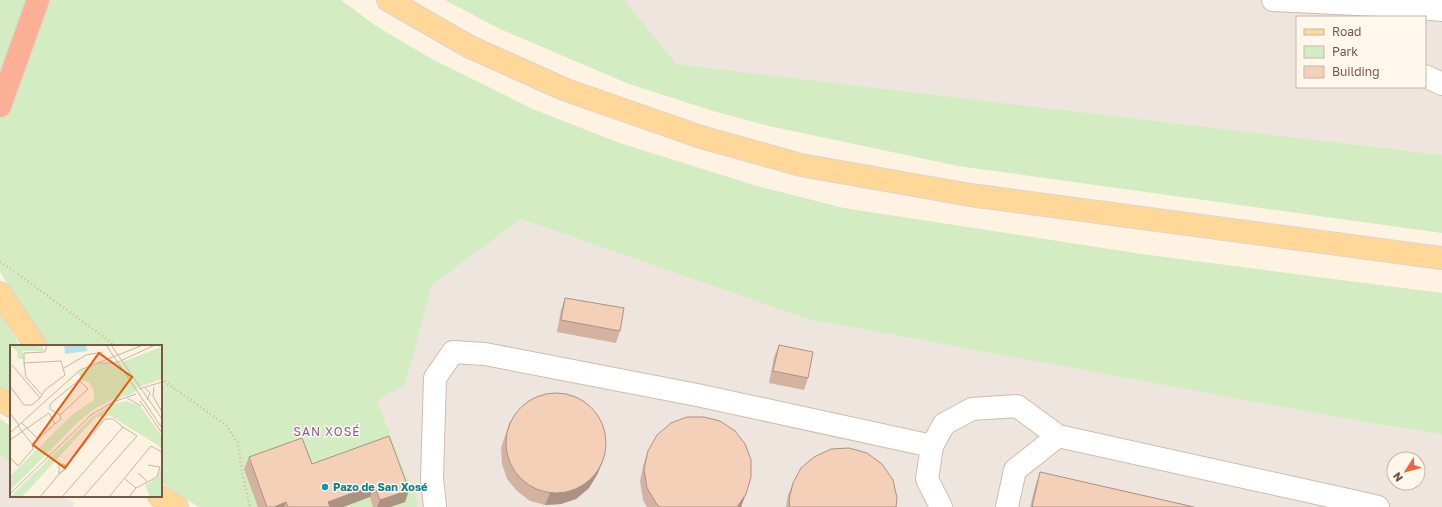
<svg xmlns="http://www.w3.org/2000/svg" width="1442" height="507" viewBox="0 0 1442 507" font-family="'Golos Text',sans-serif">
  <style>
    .industrial { fill: #ede5de; fill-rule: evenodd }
    .green { fill: #d3ecc1 }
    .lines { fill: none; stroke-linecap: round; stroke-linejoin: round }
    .minor-casing { stroke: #d2bcab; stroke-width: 24 }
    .major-casing { stroke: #dcd4cf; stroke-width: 24 }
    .highway-casing { stroke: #dcd4cf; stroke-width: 24 }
    .path { stroke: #dab39c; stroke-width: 2.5; stroke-dasharray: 1 3; stroke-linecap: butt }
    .minor { stroke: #fff; stroke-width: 22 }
    .major { stroke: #ffd899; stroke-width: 22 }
    .highway { stroke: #fbb096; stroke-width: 22 }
    .wall { fill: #d3b39f }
    .shaded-wall { fill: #ac9282 }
    .building { fill: #f5d0b9; stroke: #ac9282 }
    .culture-dot { fill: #0f9aa8; stroke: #fff7eb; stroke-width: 1.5 }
    .labels { text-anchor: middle; stroke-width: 3; stroke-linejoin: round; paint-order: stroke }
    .culture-label { font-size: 11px; font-weight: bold; fill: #0d838f; stroke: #fff7eb; text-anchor: start }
    .neighbourhood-label { font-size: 12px; letter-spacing: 1px; fill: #88629b; stroke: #fff7eb }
    .inset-road { fill: none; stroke: #c8b5a5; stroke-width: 1 }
    .view { fill: #e8590c; fill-opacity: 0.15; stroke: #e8590c; stroke-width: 2 }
    .inset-edge { fill: none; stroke: #775847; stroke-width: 2 }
  </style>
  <rect width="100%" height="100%" fill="#fef3e3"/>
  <!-- industrial -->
  <path class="industrial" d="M624,0H1442V155L675,64ZM1297,17H1425V87H1297Z
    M521,219L807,319L1370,423L1442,434V507H415L418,502L377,401L405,385L432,285ZM1394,459H1418V483H1394Z
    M0,456L11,463V496H63L74,503L73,507H0Z"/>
  <!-- green -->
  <path class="green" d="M0,0H341L376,26L432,59L535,110L620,143L757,186L844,208L1142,254L1442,293V434L1370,423L807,319L521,219L432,285L405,385L377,401L418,503L415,507H199L178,494L161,482V346H48L0,272Z
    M445,0H624L676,64L1442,155V233L958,166L769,126L713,111L629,84L500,29Z
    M0,313L20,346H11V396L0,391Z
    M0,419L11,426V463L0,456Z"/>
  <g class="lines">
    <!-- minor casing -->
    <g class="minor-casing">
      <path id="minor" d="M1273,0L1399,6L1442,10
        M1425,76L1442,84
        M435,507L432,478L435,378L453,352L485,354L697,395L932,446
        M941,507L927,479L932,446L944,424L972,409L1017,406L1058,436
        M1007,507L1015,470L1058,436L1348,500
        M1347,507L1348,500L1378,507"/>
    </g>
    <!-- major casing -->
    <g class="major-casing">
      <path id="major" d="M388,0L470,47L566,90L701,137L801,165L970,195L1442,258
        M0,293L36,346
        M0,399L11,406
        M159,496L177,507"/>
    </g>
    <!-- highway casing -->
    <g class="highway-casing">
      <path id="highway" d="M0,106L38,0"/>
    </g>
    <!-- path -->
    <path class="path" d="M0,262L14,271
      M18,274L116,346
      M161,379L226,425L238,443L242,472L250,507"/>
    <!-- minor -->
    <use href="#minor" class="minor"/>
    <!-- major -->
    <use href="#major" class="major"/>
    <!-- highway -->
    <use href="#highway" class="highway"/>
  </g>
  <!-- wall -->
  <path class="wall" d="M565,298L620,331L616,343L557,332L561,310Z
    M779,345L808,378L804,390L769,383L774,357Z
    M510,421L598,473L589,488L576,499L561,504L545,505L530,501L517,491L507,479L502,464L501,448Z
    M648,451L742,506L741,507H647L643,500L640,481L644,463Z
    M249,457L312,464L409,490L405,502L390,507H373L370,497L343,507H258L244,469Z
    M1040,472L1194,507H1030L1035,487Z
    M793,483L896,507H786L788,495Z"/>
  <!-- shaded-wall -->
  <path class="shaded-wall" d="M603,461L598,473L589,488L576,499L561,504L545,505L550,493Z
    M374,485L370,497L343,507H326L328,502Z
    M409,490L405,502L390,507H377L380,500Z
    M746,494L741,507H737Z
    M286,502L284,507H274Z"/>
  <!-- building -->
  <path class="building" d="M565,298L624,308L620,331L561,320Z
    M779,345L813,352L808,378L773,371Z
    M506 443a50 50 0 1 1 100 0a50 50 0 1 1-100 0Z
    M687,417H704L720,421L735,431L745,444L751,460V477L746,494L737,507H660L656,503L647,488L644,469L648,451L657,435L671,423Z
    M389,436L409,490L380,500L374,485L328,502L330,507H288L286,502L274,507H267L249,457L302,438L312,464Z
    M849,448L867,453L882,464L893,480L897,498L896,507H790L789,499L793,483L801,468L814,457L831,449Z
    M1040,472L1194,507H1032Z"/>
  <!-- markers -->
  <circle class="culture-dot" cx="325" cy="487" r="4"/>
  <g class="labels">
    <!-- culture labels -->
    <g class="culture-label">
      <text x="333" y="491">Pazo de San Xosé</text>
    </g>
    <!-- neighbourhood labels -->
    <g class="neighbourhood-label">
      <text x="327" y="436">SAN XOSÉ</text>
    </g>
  </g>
  <!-- overview -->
  <g transform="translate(10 345)">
    <rect width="152" height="152" fill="#fef3e3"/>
    <path d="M0,0H30L34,4V6H12L15,14H8L7,7ZM151,2L152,34L129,42L122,49L103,54L84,64L69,76L0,146V131L64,68L84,55V46L79,37L70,35V30H67L70,26L86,19H107ZM116,56L130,61L152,91V103L101,71L86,72L12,152H0L82,72L101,60ZM152,122V152H140L135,140L147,133Z" fill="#d3ecc1"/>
    <path d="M54,0H76L77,6L55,9Z" fill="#b6e1e8"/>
    <path class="inset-road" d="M96,0L152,83M101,0L152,74M88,18H106L145,0M14,19V8L35,7L37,0M54,23L76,10L93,7M0,41L14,60H22L30,53L2,20M144,42L143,51L152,67M135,43L140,48L137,55M129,44L152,37M30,53L35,45L55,30L51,16L14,18L16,32L31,49M117,53L131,61M130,56L152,88M0,68L9,80M45,79L51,74L50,70L78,44L69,35L40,59V64L50,70M8,81L22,99L28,94L12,78M0,88L70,25L133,0M0,95L39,68L45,79L28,94M0,112L8,121L23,104L22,99M54,119L56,124L49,129V120ZM128,128L137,136M115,134L126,143M0,149L81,70L103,57L126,49M30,152L95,74H103L113,82M52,152L113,82L127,91L73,152M99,152L141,101L152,107M119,152L126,143L147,132L150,122L138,120"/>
    <path class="view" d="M89,8L122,32L55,123L23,100Z"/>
    <rect width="152" height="152" class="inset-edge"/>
  </g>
  <!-- legend -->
  <rect x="1296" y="16" width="130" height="72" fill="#fff7eb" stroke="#c9b7a9"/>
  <rect x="1304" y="29" width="20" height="6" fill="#ffd899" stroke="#c9b7a9"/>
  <text x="1332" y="36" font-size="12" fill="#775847">Road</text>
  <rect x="1304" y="46" width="20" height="12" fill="#d3ecc1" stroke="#c9b7a9"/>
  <text x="1332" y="56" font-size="12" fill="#775847">Park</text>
  <rect x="1304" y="66" width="20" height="12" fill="#f5d0b9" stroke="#c9b7a9"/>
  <text x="1332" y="76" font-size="12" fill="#775847">Building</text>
  <!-- north arrow -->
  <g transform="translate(1406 471) rotate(234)"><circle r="19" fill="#fff7eb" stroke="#c9b7a9"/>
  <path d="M0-3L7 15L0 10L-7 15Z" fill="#ef6641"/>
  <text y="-6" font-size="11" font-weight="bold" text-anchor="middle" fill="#775847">N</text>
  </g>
</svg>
